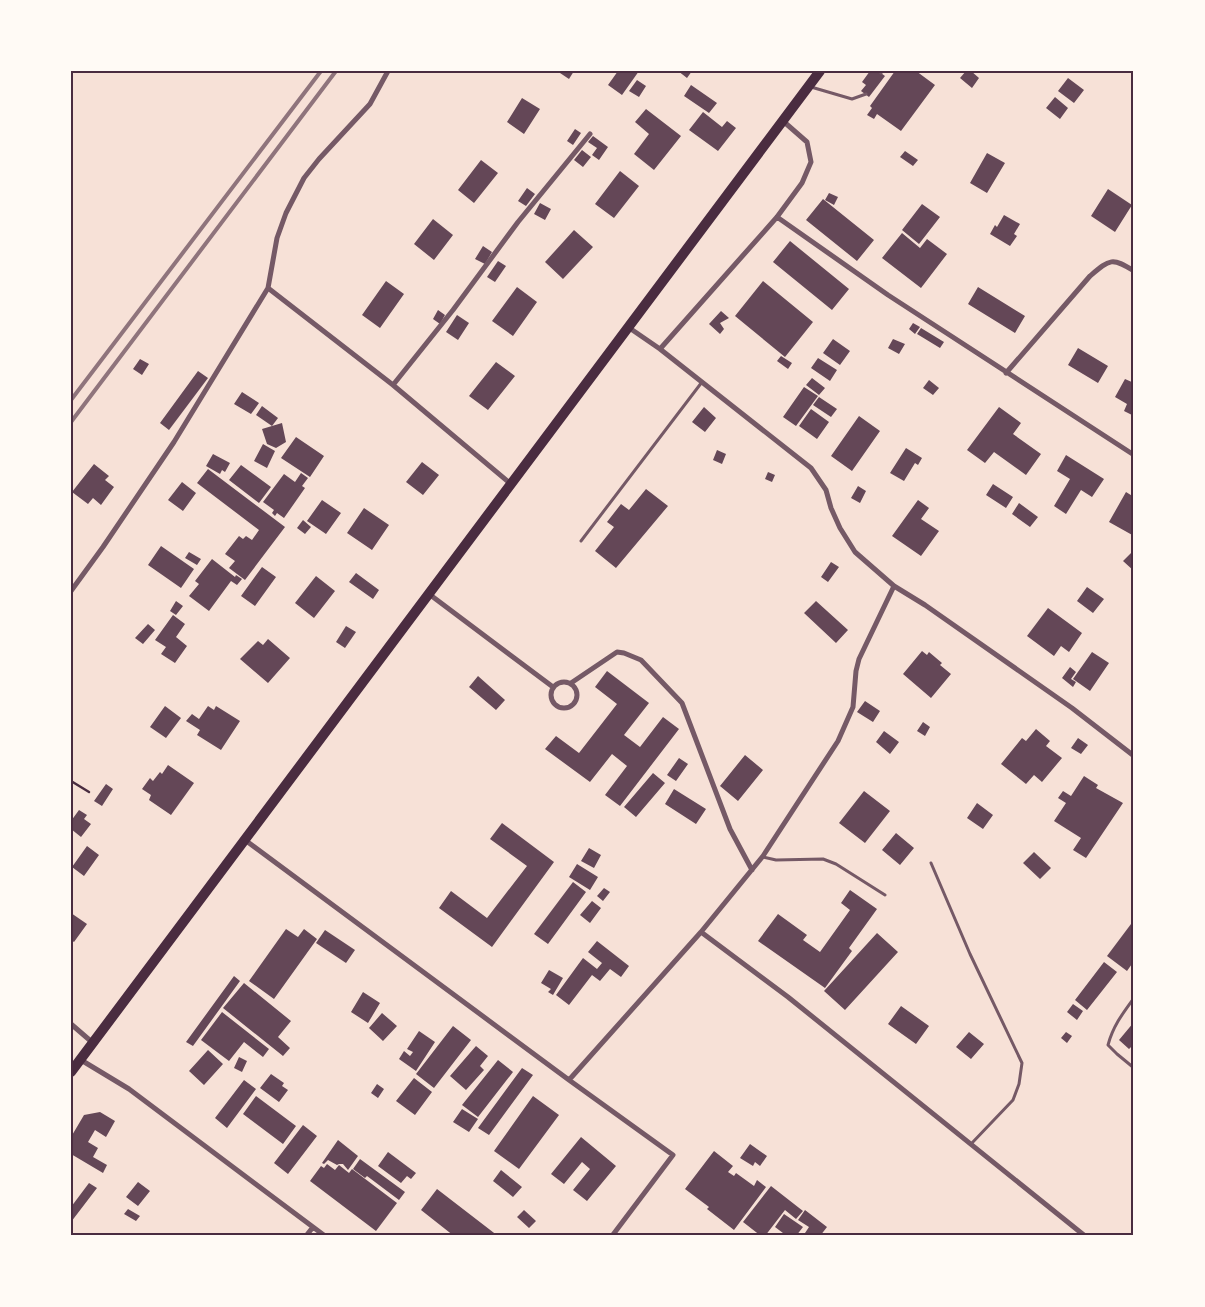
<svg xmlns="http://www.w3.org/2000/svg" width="1205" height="1307" viewBox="0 0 1205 1307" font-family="Inter,sans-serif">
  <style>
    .building { fill: #644757 }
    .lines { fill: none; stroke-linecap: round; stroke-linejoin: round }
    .path { stroke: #4a2c40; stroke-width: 2.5 }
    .service { stroke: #755966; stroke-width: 3 }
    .minor { stroke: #755966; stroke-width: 5 }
    .trunk { stroke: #4a2c40; stroke-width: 10 }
    .rail { stroke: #8f747c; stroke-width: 4 }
    .neatline { fill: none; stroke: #4a2c40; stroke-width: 2 }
  </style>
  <rect width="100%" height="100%" fill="#f7e1d7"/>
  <!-- building -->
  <path class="building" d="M557,71H574L569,79Z
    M618,71H639L622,95L608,85Z
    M678,71H692L687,78Z
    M870,71H878L885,76L869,97L861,91L866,85L862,82Z
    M895,71H916L935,85L901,131L877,114L874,119L867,115L872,108L870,106Z
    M966,71H971L979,78L972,88L960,78Z
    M1068,78L1084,90L1074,103L1058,91Z
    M637,80L646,86L639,97L629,91Z
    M691,85L717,103L709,113L684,96Z
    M1055,97L1068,108L1060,119L1046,108Z
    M522,98L540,109L524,134L507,122Z
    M646,109L681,136L654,170L634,154L649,134L635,122Z
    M703,112L722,127L727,121L736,128L718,151L689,130Z
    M575,129L581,133L573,145L567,141Z
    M593,136L608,147L599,160L592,155L597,148L588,142Z
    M582,150L591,157L583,167L574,160Z
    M905,151L918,160L913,166L900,157Z
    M987,153L1005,163L987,193L970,183Z
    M481,160L498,173L474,203L458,190Z
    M620,171L639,186L614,218L595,204Z
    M527,188L535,194L526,206L518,201Z
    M1108,189L1132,205L1115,232L1091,216Z
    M829,193L838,197L834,205L825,200Z
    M823,199L874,240L857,261L806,220Z
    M540,203L551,209L545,220L534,214Z
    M922,204L940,217L919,244L902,230Z
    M1004,215L1020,224L1014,234L1017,236L1010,246L990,234L995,225L997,227Z
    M433,219L453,235L434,260L414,244Z
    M574,230L593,247L563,279L545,262Z
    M902,233L920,248L927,239L947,254L921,288L882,258Z
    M790,241L849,289L832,310L773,262Z
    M483,246L492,252L485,264L475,259Z
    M498,261L506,266L495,282L487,277Z
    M386,281L404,294L380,328L362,315Z
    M763,281L813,322L785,357L735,316Z
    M517,287L537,302L513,336L492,321Z
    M978,287L1025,316L1015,333L968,304Z
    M438,310L445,315L440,324L433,319Z
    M721,311L729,318L720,323L724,329L720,334L709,324Z
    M457,315L469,323L458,340L446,332Z
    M913,323L920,327L915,334L909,329Z
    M921,328L944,342L940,348L917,334Z
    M833,339L850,351L840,365L823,353Z
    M893,339L905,344L899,354L888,348Z
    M1078,348L1108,366L1098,383L1068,365Z
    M781,356L792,363L788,369L777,361Z
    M818,358L837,370L830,381L811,368Z
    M140,359L149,364L142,375L133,369Z
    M496,362L515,376L488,410L469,396Z
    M198,371L208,378L169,430L160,423Z
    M812,378L825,388L819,395L806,385Z
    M1125,379L1134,383V416L1124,411L1127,404L1115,397Z
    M929,380L939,388L933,395L923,388Z
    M804,387L818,396L796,426L783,417Z
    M242,392L259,403L251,414L234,404Z
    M819,397L837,409L831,417L813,405Z
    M262,406L278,418L272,426L282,423L286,442L276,448L267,444L262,429L272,426L256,415Z
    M704,407L716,418L705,432L692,422Z
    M999,407L1021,423L1013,434L1041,454L1026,475L994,452L985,463L967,450Z
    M811,409L829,422L817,439L799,426Z
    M859,416L880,431L852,471L831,456Z
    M296,437L324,456L310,477L281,458Z
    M263,444L275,451L267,468L254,461Z
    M906,448L922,458L918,465L915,463L904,481L890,473Z
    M717,450L726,454L722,464L713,460Z
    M213,454L230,463L225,472L222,470L220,474L206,466Z
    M1066,455L1104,479L1092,497L1081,490L1066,514L1054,506L1070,479L1057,471Z
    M422,462L439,475L423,495L406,482Z
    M94,464L109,476L105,480L114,487L101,505L93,498L88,504L72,492Z
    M241,465L271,487L259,503L229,480Z
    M208,469L285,527L245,580L229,568L235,561L225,554L239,536L243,539L246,536L252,540L259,530L197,483Z
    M768,472L775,475L772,482L765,479Z
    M301,473L308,478L302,486L305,488L284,518L277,513L275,516L272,513L274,510L263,502L284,474L295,482Z
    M182,482L196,493L183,511L168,500Z
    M993,484L1013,497L1006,508L986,495Z
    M858,486L866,491L860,503L851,498Z
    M646,489L668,506L616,568L595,551L614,527L607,522L621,504L629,510Z
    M1126,492L1134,497V536L1109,522Z
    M322,500L341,513L326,534L307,521Z
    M918,500L929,508L921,519L939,531L921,556L892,536Z
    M1019,503L1038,517L1030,527L1012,514Z
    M364,508L389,525L372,550L347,533Z
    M303,520L311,527L305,534L297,528Z
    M161,546L194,569L181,588L148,565Z
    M1133,551L1134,552V571L1123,561Z
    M189,552L201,559L197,565L185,558Z
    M212,559L235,577L236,575L242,579L237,585L231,581L209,611L189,596L199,584L195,581Z
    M831,562L839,567L828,582L821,577Z
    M262,567L276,577L255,606L241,596Z
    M356,573L379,590L373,599L349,582Z
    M316,576L335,591L314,618L295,603Z
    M1087,587L1104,599L1093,613L1077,601Z
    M176,601L183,606L176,615L170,611Z
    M816,601L848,630L836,643L804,613Z
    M1048,608L1082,633L1069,652L1061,646L1054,656L1027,636Z
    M173,615L185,624L176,637L187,646L175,663L161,654L166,647L155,640Z
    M148,624L155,630L143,644L135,638Z
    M346,626L356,632L345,648L336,642Z
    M268,639L290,658L268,683L240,659L258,641L263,645Z
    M922,651L927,655L929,652L942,663L940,665L951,674L931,698L903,674Z
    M1092,652L1109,663L1090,691L1073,679Z
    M1070,667L1076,672L1071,679L1076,682L1073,687L1062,678Z
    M607,671L649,703L624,735L640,747L663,717L679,729L620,806L605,795L627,766L612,754L590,782L545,749L556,736L579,753L617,704L595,687Z
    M478,676L505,700L496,710L469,687Z
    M865,701L880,711L873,722L857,712Z
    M165,706L181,718L166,738L150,727Z
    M208,706L214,710L216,706L240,721L221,750L197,735L200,730L186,721L192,714L199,719Z
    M923,722L930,727L925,736L917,731Z
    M1036,729L1050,741L1046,746L1062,758L1042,782L1034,775L1026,784L1001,764L1022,738L1026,741Z
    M884,731L899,742L890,754L876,742Z
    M1078,738L1088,745L1081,754L1071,748Z
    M745,755L763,770L738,801L720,786Z
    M679,758L688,764L676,781L667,775Z
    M168,765L194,783L171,815L149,800L151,795L142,789L150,778L153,781L160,772L162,774Z
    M653,773L665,783L636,817L624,807Z
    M1084,776L1098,785L1096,788L1123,803L1086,858L1073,850L1081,838L1054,821L1066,803L1058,798L1063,791L1071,796Z
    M106,784L113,789L102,806L94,801Z
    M674,789L706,809L696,824L665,804Z
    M864,791L890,811L865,843L839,823Z
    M977,803L993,815L983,829L967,818Z
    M79,810L87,815L84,819L91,824L81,837L71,829V821Z
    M502,823L554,862L492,947L439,908L451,891L487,918L527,866L490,839Z
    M896,833L914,848L900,865L882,850Z
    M87,846L99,855L84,876L72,867Z
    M589,848L601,855L594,868L581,861Z
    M1034,852L1051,868L1040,879L1023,863Z
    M577,864L598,877L590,890L569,877Z
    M573,882L586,892L548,944L534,934Z
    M604,888L610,892L603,901L597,896Z
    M850,890L877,909L849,948L852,951L825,988L758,941L778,914L807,935L803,940L820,952L850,910L841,903Z
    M592,901L601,908L590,923L580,915Z
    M71,913L87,924L74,942L71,940Z
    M1134,920V961L1127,971L1107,956Z
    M286,929L298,937L304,929L317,939L274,999L249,981Z
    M325,930L355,950L346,963L316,943Z
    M877,933L898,952L845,1010L824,991Z
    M597,941L629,966L621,977L610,969L600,981L592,975L569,1005L556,995L583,958L597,969L602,963L588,952Z
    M1104,962L1117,972L1087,1010L1075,1000Z
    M549,970L563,978L553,995L548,992L551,989L541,983Z
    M234,976L240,981L193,1046L186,1042Z
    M244,983L291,1021L278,1037L290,1048L283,1056L223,1008Z
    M363,992L380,1003L368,1023L351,1012Z
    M1073,1004L1083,1011L1077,1020L1067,1012Z
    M901,1006L929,1026L916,1044L888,1024Z
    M222,1012L269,1049L263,1057L244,1042L229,1061L201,1040Z
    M382,1013L397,1026L383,1041L369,1028Z
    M1134,1022V1044L1129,1049L1119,1040Z
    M453,1026L471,1040L434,1088L416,1074Z
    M419,1031L435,1042L416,1071L399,1059L404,1051L410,1056L413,1052L407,1049Z
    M969,1032L984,1044L971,1059L956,1047Z
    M1066,1032L1072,1036L1067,1043L1061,1038Z
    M476,1046L488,1056L480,1066L484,1070L466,1090L450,1076Z
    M208,1050L223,1064L204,1085L189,1071Z
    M239,1057L247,1061L242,1072L234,1068Z
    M498,1060L513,1072L478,1117L462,1105Z
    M522,1068L533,1075L489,1135L478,1128Z
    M271,1074L284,1083L282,1086L288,1090L279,1102L260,1088Z
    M414,1078L432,1092L415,1115L396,1101Z
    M244,1080L256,1089L227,1128L215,1118Z
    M377,1084L384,1089L378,1098L371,1093Z
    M256,1096L296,1126L283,1144L243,1114Z
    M533,1096L559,1115L519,1169L494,1151Z
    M462,1109L478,1119L469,1132L453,1122Z
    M100,1112L115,1121L106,1137L95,1130L88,1142L98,1148L93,1157L107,1165L103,1173L71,1154L73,1147L71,1145V1137L84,1115Z
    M303,1125L317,1136L288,1174L274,1163Z
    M581,1137L616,1166L587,1201L573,1190L590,1169L582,1162L564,1184L551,1174Z
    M338,1140L358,1156L348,1170L343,1164H339L337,1165L328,1160L324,1164L322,1163Z
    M750,1144L767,1156L760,1166L755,1162L753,1166L740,1158Z
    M714,1151L733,1166L728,1172L734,1176L736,1173L754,1186L757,1180L766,1187L734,1230L707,1209L709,1207L685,1189Z
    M388,1152L416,1173L411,1179L407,1176L401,1183L378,1166Z
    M360,1159L405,1192L399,1200L367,1176L365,1178L353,1169Z
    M327,1164L335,1170L339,1165L349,1173L352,1169L397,1203L376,1231L310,1181L321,1166L324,1168Z
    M501,1170L522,1187L513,1197L493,1181Z
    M138,1182L150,1191L138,1206L126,1197Z
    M89,1183L97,1188L71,1222V1207Z
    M771,1186L803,1211L796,1219L785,1210L765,1236H761L743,1222Z
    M437,1189L498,1236H454L421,1210Z
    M128,1209L140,1216L136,1221L124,1214Z
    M524,1210L536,1221L529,1228L517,1217Z
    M805,1210L827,1227L820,1236H803L809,1227L798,1220Z
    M784,1214L803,1227L796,1236H787L775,1227Z"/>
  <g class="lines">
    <!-- path -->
    <path class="path" d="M71,781L89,792"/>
    <!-- service -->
    <path class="service" d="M881,73L882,71
      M811,87L852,99L866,94
      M581,541L702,382
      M763,857L776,860L823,859L836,864L885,895
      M931,863L970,954L1022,1063L1019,1084L1013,1100L971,1144
      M1134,998C1123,1013 1113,1026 1108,1045L1117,1054L1134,1068"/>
    <!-- minor -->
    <path class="minor" d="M777,217L888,295L1134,455
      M268,288L393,385L511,484
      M628,327L660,349L811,468L826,490L831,508L840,528L855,552L894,586L925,605L1072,708L1134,756
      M660,349L777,217L802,183L811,162L807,142L783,121
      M1006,373L1090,276C1110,259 1112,257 1134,271
      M393,385L453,310L518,222L590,134
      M71,591L103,547L174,442L268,288L277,238L286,213L304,178L319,159L370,104L388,71
      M429,594L553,687
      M551 695a13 13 0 1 1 26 0a13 13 0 1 1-26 0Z
      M571,683L617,652L624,653L641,660L682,703L730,829L752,870
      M245,840L569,1080L673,1155L612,1236
      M701,932L763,856L838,741L853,707L856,671L859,659L894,586
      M71,1024L93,1043
      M81,1060L129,1089L325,1236
      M569,1080L701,932L788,997L1085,1236
      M306,1236L313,1227"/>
    <!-- trunk -->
    <path class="trunk" d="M71,1072L820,71"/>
    <!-- rail -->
    <path class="rail" d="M71,400L321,71
      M71,422L336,71"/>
  </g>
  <!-- border -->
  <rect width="1205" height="1307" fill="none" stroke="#fffaf5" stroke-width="145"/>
  <rect x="72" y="72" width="1060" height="1162" class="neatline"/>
</svg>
